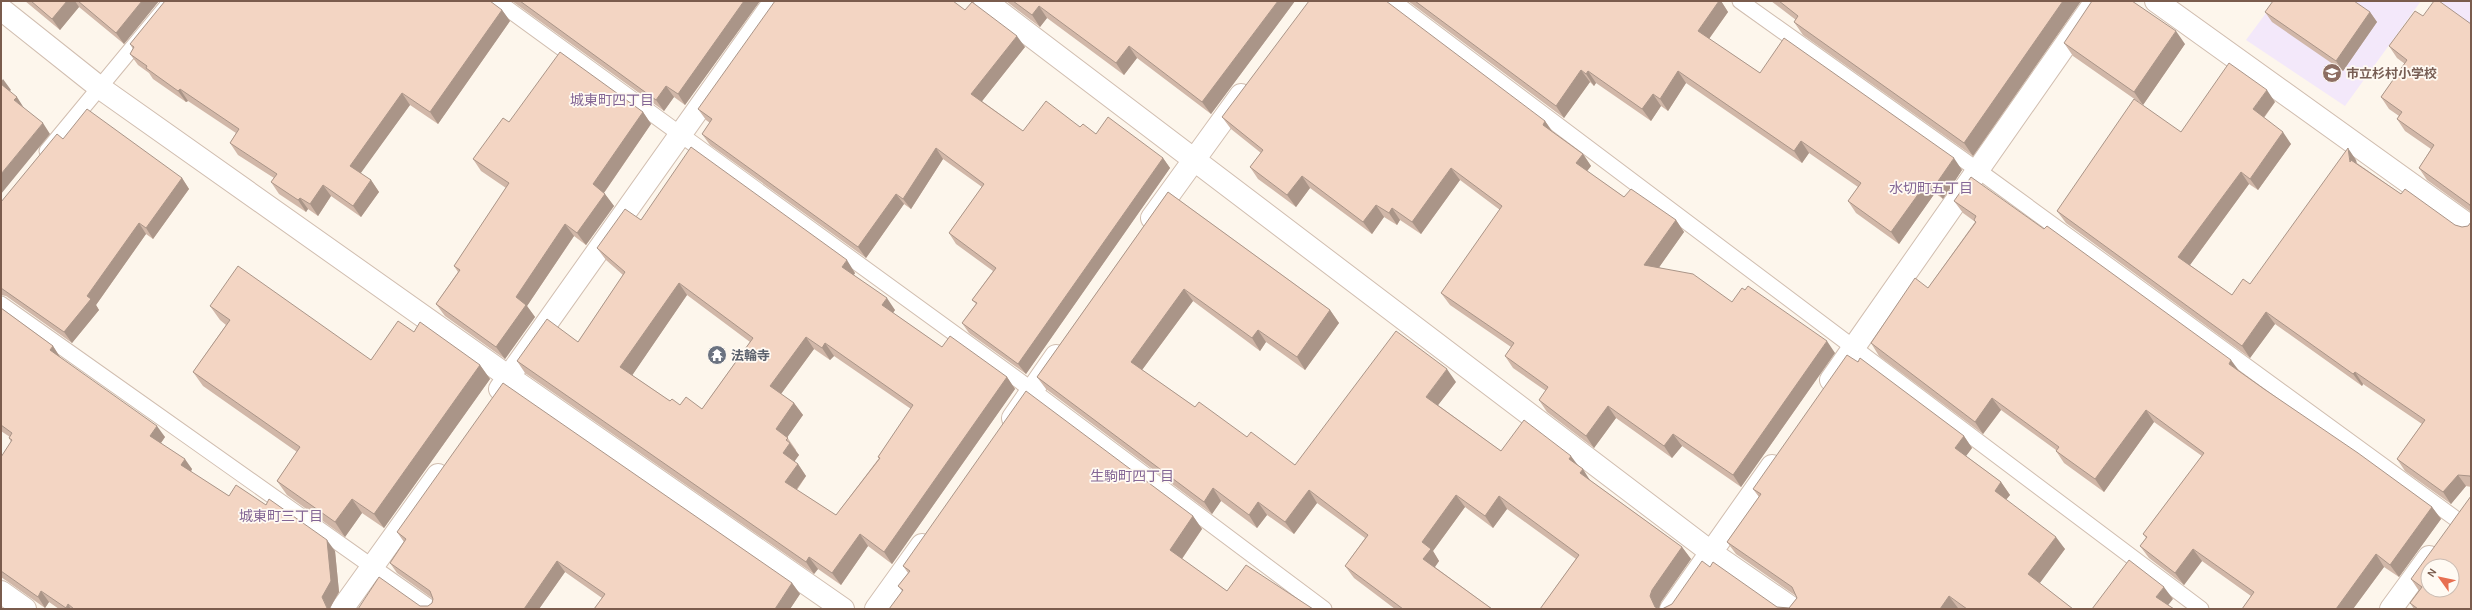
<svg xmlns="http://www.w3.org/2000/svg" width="2472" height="610" viewBox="0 0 2472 610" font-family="Karla,'Noto Sans JP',sans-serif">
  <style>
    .education { fill: #f3e8fa }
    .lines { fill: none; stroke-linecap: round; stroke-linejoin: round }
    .service-casing { stroke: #d1beb0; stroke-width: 17 }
    .minor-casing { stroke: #d1beb0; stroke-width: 24 }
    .service { stroke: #fff; stroke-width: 15 }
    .minor { stroke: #fff; stroke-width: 22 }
    .wall { fill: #d1b7a8; fill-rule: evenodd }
    .shaded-wall { fill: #aa9588 }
    .building { fill: #f3d5c3; stroke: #aa9588; fill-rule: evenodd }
    .labels { text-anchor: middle; stroke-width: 3.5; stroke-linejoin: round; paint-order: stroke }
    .education-label { font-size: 13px; font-weight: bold; fill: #785e54; stroke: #fffaf3; text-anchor: start }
    .worship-label { font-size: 13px; font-weight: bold; fill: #5b616d; stroke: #fffaf3; text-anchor: start }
    .neighbourhood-label { font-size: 14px; fill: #846695; stroke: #fffaf3 }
  </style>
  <rect width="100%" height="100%" fill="#fdf6ec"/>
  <!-- education -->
  <path class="education" d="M2275,1H2421L2345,106L2246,40Z
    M2437,1H2471V27Z"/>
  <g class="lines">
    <!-- service casing -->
    <g class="service-casing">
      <path id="service" d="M497,1L1032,390L1324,609
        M1393,1L2201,609
        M1740,1L1979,171L2456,519
        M47,151L171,1
        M1,304L432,609"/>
    </g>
    <!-- minor casing -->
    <g class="minor-casing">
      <path id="minor" d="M985,1L1712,553L1793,609
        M2156,1L2471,227
        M1,9L99,87L509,377L843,609
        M1152,218L1241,95
        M1831,380L2096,1
        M500,389L775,1
        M1013,418L1056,356
        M1,592L25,609
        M342,609L438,475
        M876,609L922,545
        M1671,609L1772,466
        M2391,609L2429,557"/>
    </g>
    <!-- service -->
    <use href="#service" class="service"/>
    <!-- minor -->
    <use href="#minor" class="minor"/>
  </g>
  <!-- wall -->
  <path class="wall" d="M25,1H159L124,44L79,7L60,30Z
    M512,1H760L685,105L674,97L664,111Z
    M1006,1H1295L1211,114L1137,58L1124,75L1047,18L1040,27Z
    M1408,1H1721L1728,12L1709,39L1760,73L1962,170L1943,199L1935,193L1899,244L1856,213L1848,201L1858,187L1809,153L1802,163L1686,83L1668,111L1661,106L1651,121L1596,83L1594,86L1590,82L1564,118Z
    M1771,1H2081L1973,156L1803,35L1794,22L1796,20Z
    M502,10L510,21L438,124L410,105L360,173L371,180L379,192L361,217L331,196L318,216L308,209L306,212L279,194L271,182L274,178L238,155L230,143L236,133L188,101L186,102L153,79L149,73L138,65L130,54L133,49L130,44Z
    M965,10L1025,47L982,101L1023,131L1080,127L1096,134L1163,158L1170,168L1026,374L969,333L962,323L976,304L972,300L993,271L956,244L949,233L982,187L943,159L911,209L904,204L866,258L710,145L702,134L710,123L706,120L698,109Z
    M2265,12H2370L2377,22L2343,71L2272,22Z
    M2423,16L2471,24V212L2427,180L2419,168L2431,149L2405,131L2397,119L2399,116L2389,109L2381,97L2405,64L2397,58L2389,46Z
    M2064,43L2185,44L2143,105L2073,56Z
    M2275,102L2264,118L2291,144L2258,190L2249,184L2190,265L2232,295L2250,284L2356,160L2357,163L2401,194L2455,225L2462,227L2468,226L2471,222V487L2466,486L2451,504L2405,471L2397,459L2422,424L2363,384L2362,386L2275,324L2250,358L2066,223L2057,211L2181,132Z
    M643,112L651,124L604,193L614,206L586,245L574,236L527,306L535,317L505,359L445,316L436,304L458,272L454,266L506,188L481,171L473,159L509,122Z
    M1222,117L1545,121L1553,132L1583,154L1591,166L1587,171L1624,197L1676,220L1684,232L1659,267L1835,353L1741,487L1682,446L1672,458L1616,418L1594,448L1547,412L1539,400L1546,391L1513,368L1505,356L1511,347L1450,305L1441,293L1500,210L1460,180L1421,234L1400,220L1397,225L1384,217L1372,234L1310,188L1296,207L1258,179L1250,167L1261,153L1231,129Z
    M63,139L182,178L189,189L153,239L146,234L96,305L99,310L72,343L6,296L1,295V202Z
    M1168,192L1330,310L1339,323L1305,370L1266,342L1260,351L1193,301L1142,370L1195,407L1295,465L1456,382L1438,405L1501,451L1578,466L1591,481L1682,547L1691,559L1661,602L1659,608L1540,609L1576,559L1507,509L1493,528L1465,507L1433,551L1439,561L1435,567L1492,609H1395L1354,578L1345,566L1365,538L1317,503L1294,534L1267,515L1257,528L1221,501L1212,514L1046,389L1037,377Z
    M1954,201L2239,371L2264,389L2432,507L2441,519L2399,577L2384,567L2353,609H2242L2251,596L2202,561L2184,585L2149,558L2140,546L2146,538L2143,534L2202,456L2154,422L2104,492L2064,463L2056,451V450L2001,410L1983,434L1879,356L1871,343L1928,288L1975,222L1974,221L1963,213Z
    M641,220L855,273L854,275L895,310L893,313L942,347L1007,377L1015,389L892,564L868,546L841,585L818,569L814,574L525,373L517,361L578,342L623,275L606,260L597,248ZM687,295L750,342L702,409L680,405L670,401L632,375ZM814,349L830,360L834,356L911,409L878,457L879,458L836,515L797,490L806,476L798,464L794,461L799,455L796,451V450L787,437L803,415L794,403L781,394Z
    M210,306L371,360L414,332L480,365L490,379L384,528L362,513L345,537L287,495L277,481L297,452L203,386L193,372L226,325L220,320Z
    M1,308L53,346L60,357L165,437L161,443L192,469L191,472L229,496L335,551L339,592L330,608V609H59L49,602L45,608L1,577V457L11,442L9,438L10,437L1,431Z
    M1964,436L1972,448L1966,456L2001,482L2010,495L2006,500L2065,549L2039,583L2073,609H1959L1958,608L1957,609H1662L1672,604L1710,567L1777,607L1789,608L1797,598L1796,596L1736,554L1727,542L1759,497L1753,489Z
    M1193,516L1202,529L1182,559L1227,591H902L898,586L908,573L903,566Z
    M397,532L792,583L800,594L790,609H594L602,598L565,572L539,609H358L420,606H428L432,603L433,599L397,573L390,563L404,542Z
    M2411,579L2471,609H2414L2410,603L2419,591Z"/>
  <!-- shaded-wall -->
  <path class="shaded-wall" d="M67,1H75L79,7L60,30L52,19Z
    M142,1H159L124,44L116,33Z
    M744,1H760L685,105L678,94Z
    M1278,1H1295L1211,114L1202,102Z
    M1719,1H1721L1728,12L1706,43L1698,31Z
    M2063,1H2081L1973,156L1964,143Z
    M1039,6L1047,18L1040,27L1032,15Z
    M502,10L510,21L438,124L430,112Z
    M2370,12L2377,22L2343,71L2336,61Z
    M2176,31L2185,44L2143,105L2134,92Z
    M1017,36L1025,47L979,105L971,94Z
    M1129,46L1137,58L1124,75L1116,63Z
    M1581,70L1590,82L1564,118L1556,106Z
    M1588,71L1596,83L1594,86L1586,74Z
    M1678,71L1686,83L1668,111L1660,99Z
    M3,79L11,90L7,94L1,85V82Z
    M666,86L674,97L664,111L656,100Z
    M180,89L188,101L186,102L178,91Z
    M2267,90L2275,102L2261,121L2253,109Z
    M402,93L410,105L358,177L350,166Z
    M1653,94L1661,106L1651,121L1642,109Z
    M17,97L24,108L14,100Z
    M643,112L651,124L601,197L593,184Z
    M1545,121L1553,133L1543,125Z
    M43,123L50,134L1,194V174Z
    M2283,132L2291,144L2258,190L2250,179Z
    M1801,141L1809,153L1802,163L1794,151Z
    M936,148L943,159L911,209L903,199Z
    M2348,148L2356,160L2358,174L2350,162Z
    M1583,154L1591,166L1584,175L1576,163Z
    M1163,158L1170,168L1026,374L1018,364Z
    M1954,158L1962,170L1943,199L1934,187Z
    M1451,168L1460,180L1421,234L1412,222Z
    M2241,172L2249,184L2187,269L2178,257Z
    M1302,176L1310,188L1296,207L1287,195Z
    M182,178L189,189L153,239L146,228Z
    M371,180L379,192L361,217L353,206Z
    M1927,182L1935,193L1899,244L1891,232Z
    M323,185L331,196L318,216L310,204Z
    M605,194L614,206L586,245L577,233Z
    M896,194L904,204L866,258L858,247Z
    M300,198L308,209L306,212L298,200Z
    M1376,205L1384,217L1372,234L1363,222Z
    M1392,208L1400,220L1397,225L1389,213Z
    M1676,220L1684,232L1653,276L1644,265Z
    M139,223L146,234L96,305L99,310L72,343L64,332L87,296Z
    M565,224L574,236L527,306L535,317L505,359L496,347L516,297Z
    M847,260L855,273L851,279L842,267Z
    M679,283L687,295L629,380L620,367Z
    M1184,289L1193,301L1139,374L1131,362Z
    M887,298L895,310L890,317L882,305Z
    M1330,310L1339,323L1305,370L1297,357Z
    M2266,312L2275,324L2250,358L2242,346Z
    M1258,330L1266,342L1260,351L1252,338Z
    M806,337L814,349L778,398L770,386Z
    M1827,341L1835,353L1741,487L1733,475Z
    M825,343L834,356L830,360L822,348Z
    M53,346L60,357L57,361L50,350Z
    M2231,360L2240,372L2229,364Z
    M480,365L490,379L384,528L374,514Z
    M1447,369L1456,382L1435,409L1426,397Z
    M2355,372L2363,384L2362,386L2353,374Z
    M1007,377L1015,389L892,564L884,552Z
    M1992,398L2001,410L1983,434L1975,422Z
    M794,403L803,415L784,442L776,429Z
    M1608,406L1616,418L1594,448L1586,436Z
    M2146,410L2154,422L2104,492L2095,479Z
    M157,426L165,437L158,447L150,436Z
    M1673,434L1682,446L1672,458L1664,446Z
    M1964,436L1972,448L1963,460L1955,448Z
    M790,443L799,455L792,465L783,453Z
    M1571,456L1580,468L1569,459Z
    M185,459L192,469L188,476L181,465Z
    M798,464L806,476L793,494L785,482Z
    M1583,469L1591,482L1580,473Z
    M2458,475L2466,486L2451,504L2443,492Z
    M2001,482L2010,495L2003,503L1995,491Z
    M1213,488L1221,501L1212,514L1204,502Z
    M1309,490L1317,503L1294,534L1285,522Z
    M1456,495L1465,507L1433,551L1439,561L1432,571L1423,559L1422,542Z
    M1499,496L1507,509L1493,528L1485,516Z
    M352,499L362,513L345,537L335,522Z
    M1258,502L1267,515L1257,528L1249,515Z
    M2432,507L2441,519L2399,577L2390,565Z
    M1193,516L1202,529L1179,563L1170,550Z
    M860,534L868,546L841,585L832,573Z
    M2056,537L2065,549L2037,587L2028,574Z
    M327,540L335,551L339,592L330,608V609H328L322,597Z
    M1682,547L1691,559L1661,602L1659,608L1655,607L1650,596L1652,590Z
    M2193,549L2202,561L2184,585L2175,573Z
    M2376,554L2384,567L2353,609H2336Z
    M809,557L818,569L814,574L806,562Z
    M557,561L565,572L539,609H524Z
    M792,583L800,594L790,609H775Z
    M2164,587L2173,599L2165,609L2156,597Z
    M41,591L49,602L45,608L38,597Z
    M1949,596L1958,608L1957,609H1940Z
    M68,604L71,609H67L66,608Z"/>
  <!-- building -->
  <path class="building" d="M31,1H67L52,19Z
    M78,1H142L116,33Z
    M165,1H490L502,10L430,112L402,93L350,166L371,180L353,206L323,185L310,204L300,198L298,200L271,182L277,174L230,143L239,129L180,89L178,91L146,68L147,66L130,54L134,47L130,44Z
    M520,1H744L678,94L666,86L656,100Z
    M775,1H953L965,10L972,2L1017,36L971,94L1023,131L1046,101L1080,127L1083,124L1096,134L1108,117L1163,158L1018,364L962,323L977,303L972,300L996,268L949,233L984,184L936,148L903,199L896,194L858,247L702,134L712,119L698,109Z
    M1013,1H1278L1202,102L1129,46L1116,63L1039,6L1032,15Z
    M1309,1H1386L1545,121L1543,125L1583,154L1576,163L1624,197L1631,189L1676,220L1644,265L1693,274L1732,302L1742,288L1745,290L1748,286L1827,341L1733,475L1673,434L1664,446L1608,406L1586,436L1539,400L1548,387L1505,356L1514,343L1441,293L1502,206L1451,168L1412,222L1392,208L1389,213L1376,205L1363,222L1302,176L1287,195L1250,167L1263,150L1222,117Z
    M1415,1H1719L1698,31L1760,73L1784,38L1954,158L1934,187L1927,182L1891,232L1848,201L1861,183L1801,141L1794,151L1678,71L1660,99L1653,94L1642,109L1588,71L1586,74L1581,70L1556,106Z
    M1779,1H2063L1964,143L1794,22L1798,16Z
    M2092,1H2132L2176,31L2134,92L2064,43Z
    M2273,1H2354L2370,12L2336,61L2265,12Z
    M2434,1H2439L2471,24V207L2470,205L2419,168L2434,145L2397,119L2402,112L2381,97L2407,60L2389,46L2415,11L2423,16Z
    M560,52L643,112L593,184L605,194L577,233L565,224L516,297L526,305L496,347L436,304L460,270L454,266L509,183L473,159L503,118L509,122Z
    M2229,63L2267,90L2253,109L2283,132L2250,179L2241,172L2178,257L2232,295L2243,279L2250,284L2348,148L2350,162L2351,160L2401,194L2405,189L2455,225L2462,227L2468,226L2471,222V479L2470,476L2458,475L2443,492L2397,459L2425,420L2355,372L2353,374L2266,312L2242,346L2057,211L2134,99L2181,132Z
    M1,84L17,97L14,100L43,123L1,174Z
    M87,109L182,178L146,228L139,223L87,296L91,299L64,332L1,288V202L57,134L63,139Z
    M691,147L847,260L842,267L887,298L882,305L942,347L950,336L1007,377L884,552L860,534L832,573L809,557L806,562L517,361L547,319L578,342L625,272L597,248L625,209L641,220ZM679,283L753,338L702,409L686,397L680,405L672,399L670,401L620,367ZM806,337L822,348L825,343L913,405L878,457L880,458L836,515L785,482L798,464L783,453L790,443L786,440L788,438L776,429L794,403L770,386Z
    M1971,177L2044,229L2047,226L2231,360L2229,364L2264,389L2358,453L2432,507L2390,565L2376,554L2336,609H2242L2254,592L2193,549L2175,573L2140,546L2147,537L2143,534L2204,453L2146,410L2095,479L2056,451L2059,447L1992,398L1975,422L1871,343L1915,278L1928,288L1976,222L1974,220L1976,216L1954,201Z
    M1168,192L1330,310L1297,357L1258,330L1252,338L1184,289L1131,362L1195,407L1199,402L1247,437L1251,432L1295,465L1396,331L1447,369L1426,397L1501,451L1524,420L1571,456L1569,459L1583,469L1580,473L1682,547L1652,590L1650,596L1655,607L1661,609H1540L1579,555L1499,496L1485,516L1456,495L1422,542L1431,549L1423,559L1492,609H1403L1345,566L1368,535L1309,490L1285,522L1258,502L1249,515L1213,488L1204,502L1037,377Z
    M238,266L371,360L398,321L414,332L420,322L480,365L374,514L352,499L335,522L277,481L300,447L193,372L230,320L210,306Z
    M1,308L53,346L50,350L157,426L150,436L185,459L181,465L229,496L236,485L266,505L269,499L327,540L331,581L322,597L327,608L330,609H74L68,604L66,608L41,591L38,597L1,571V457L12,440L9,438L12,433L1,425Z
    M1847,355L1858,362L1860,358L1964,436L1955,448L2001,482L1995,491L2056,537L2028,574L2073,609H1967L1949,596L1940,609H1662L1672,604L1702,561L1710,567L1713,562L1777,607L1789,608L1797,598L1792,587L1727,542L1761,494L1753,489Z
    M503,383L792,583L775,609H594L605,594L557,561L524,609H358L379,577L420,606H428L432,603L433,599L430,591L390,563L406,539L397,532Z
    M1026,391L1193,516L1170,550L1227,591L1246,565L1313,609H889L903,590L898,586L910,571L903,566Z
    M2471,496V609H2418L2410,603L2422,587L2411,579ZM2428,566H2452V590H2428Z
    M2129,560L2164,587L2156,597L2174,609H2092Z"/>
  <!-- icons -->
  <defs>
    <g id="school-disc" transform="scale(1)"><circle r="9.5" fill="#8d6e63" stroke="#fffaf3"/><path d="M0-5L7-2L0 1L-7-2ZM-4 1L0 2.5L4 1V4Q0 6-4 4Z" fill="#fff"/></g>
    <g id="temple-disc" transform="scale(1)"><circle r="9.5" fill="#6b7280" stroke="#fffaf3"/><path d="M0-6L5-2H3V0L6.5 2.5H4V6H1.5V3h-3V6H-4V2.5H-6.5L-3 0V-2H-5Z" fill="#fff"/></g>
  </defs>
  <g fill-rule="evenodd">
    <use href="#school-disc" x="2332" y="73"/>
    <use href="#temple-disc" x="717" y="355"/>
  </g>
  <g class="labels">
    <!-- education labels -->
    <g class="education-label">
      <text x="2346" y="78">市立杉村小学校</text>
    </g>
    <!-- worship labels -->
    <g class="worship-label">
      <text x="731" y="360">法輪寺</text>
    </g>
    <!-- neighbourhood labels -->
    <g class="neighbourhood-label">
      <text x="612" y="105">城東町四丁目</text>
      <text x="1931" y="193">水切町五丁目</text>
      <text x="1132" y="481">生駒町四丁目</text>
      <text x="281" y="521">城東町三丁目</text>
    </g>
  </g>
  <!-- border -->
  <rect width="2472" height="610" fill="none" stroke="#7a5c4d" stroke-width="4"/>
  <!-- north arrow -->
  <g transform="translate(2440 578) rotate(303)"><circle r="19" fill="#fffaf3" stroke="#cabbb1"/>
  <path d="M0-3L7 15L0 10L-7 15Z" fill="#e76f51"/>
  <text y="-6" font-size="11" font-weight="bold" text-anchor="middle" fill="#7a5c4d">N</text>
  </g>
</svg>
